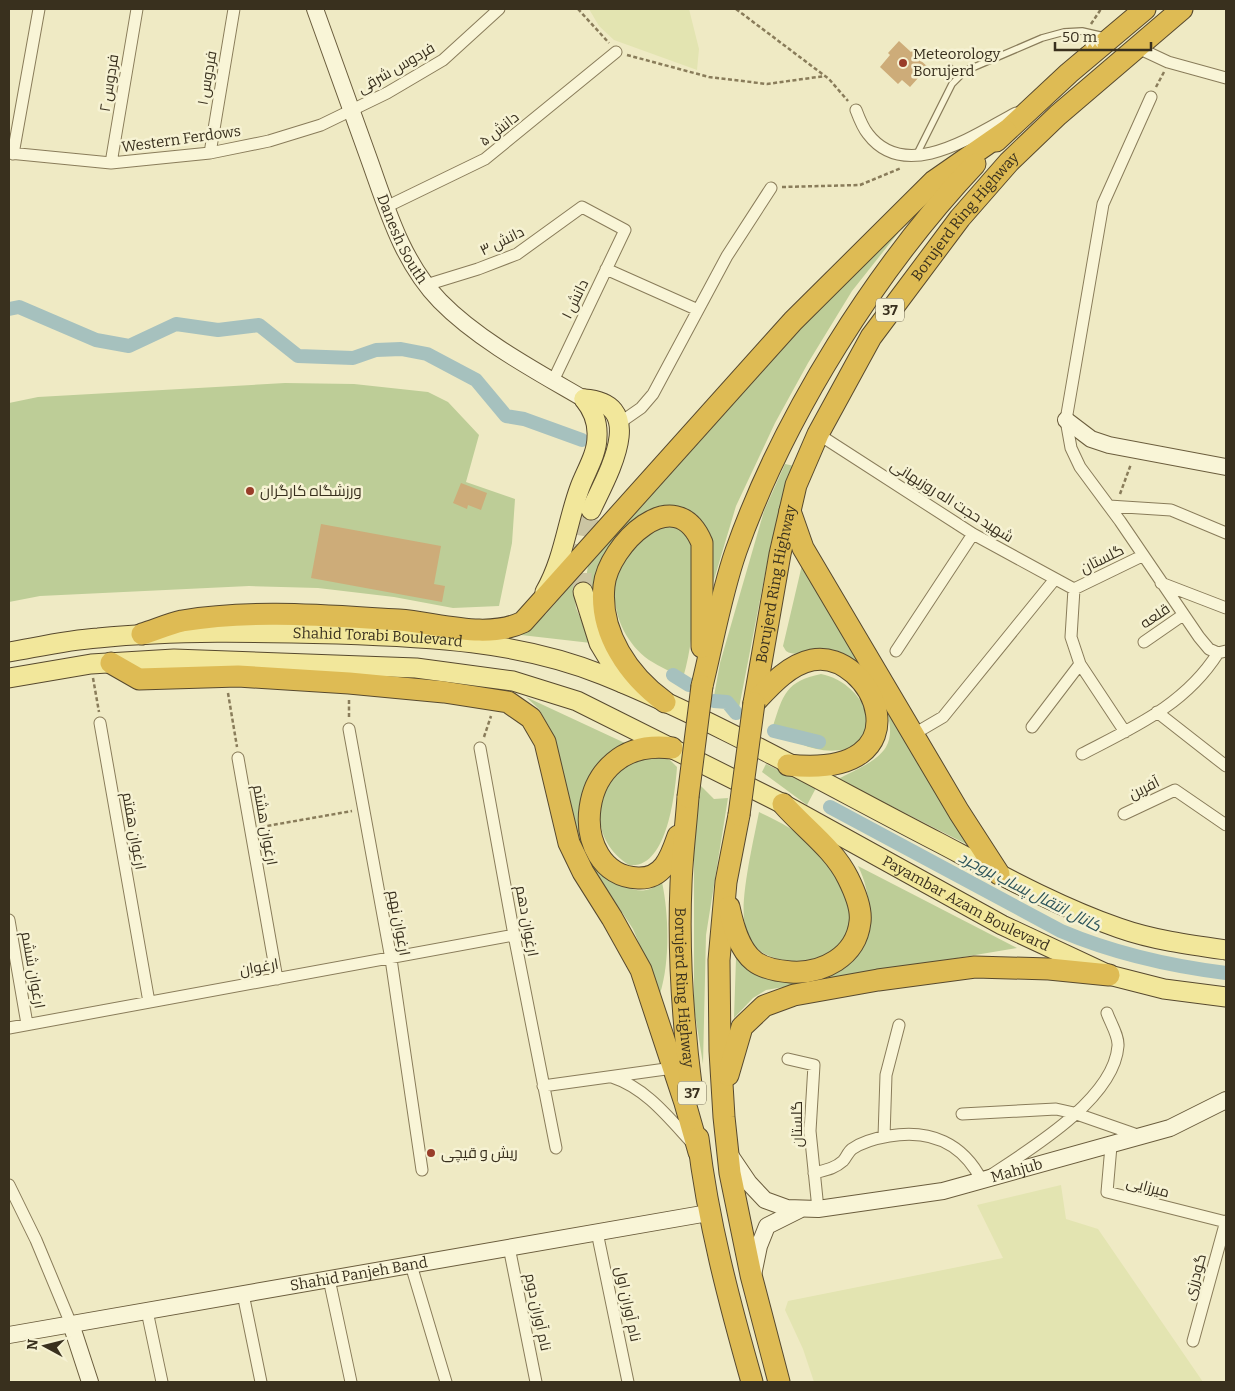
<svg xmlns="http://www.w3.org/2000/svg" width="1235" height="1391" viewBox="0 0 1235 1391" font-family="Bitter,Cairo,serif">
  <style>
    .farmland { fill: #e3e4b1 }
    .green { fill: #bdcd97 }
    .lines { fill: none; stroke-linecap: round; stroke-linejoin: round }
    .canal { stroke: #a6c1be; stroke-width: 14 }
    .building { fill: #cdac79 }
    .primary-tunnel { stroke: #cbc5a3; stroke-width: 19; stroke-dasharray: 19 9; stroke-linecap: butt }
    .lane-casing { stroke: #897c5a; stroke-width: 8 }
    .street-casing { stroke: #897c5a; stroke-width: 13 }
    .secondary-casing { stroke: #6b5d3d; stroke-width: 18 }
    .primary-casing { stroke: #57492e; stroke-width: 21 }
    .highway-casing { stroke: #57492e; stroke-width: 23 }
    .path { stroke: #897c5a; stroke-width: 2.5; stroke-dasharray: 4 2.5; stroke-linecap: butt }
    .lane { stroke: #f9f5d7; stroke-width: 5.5 }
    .street { stroke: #f9f5d7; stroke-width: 11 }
    .secondary { stroke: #f9f5d7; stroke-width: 16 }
    .primary { stroke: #f2e79b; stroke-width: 19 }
    .highway { stroke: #debb54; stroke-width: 21 }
    .highway-bridge-casing { stroke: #57492e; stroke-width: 23; stroke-linecap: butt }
    .highway-bridge { stroke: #debb54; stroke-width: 21 }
    .poi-dot { fill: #993d29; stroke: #f6f2d3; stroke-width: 2 }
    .labels { text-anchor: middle; stroke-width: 5; stroke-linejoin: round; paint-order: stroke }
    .shield { fill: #f6f2d3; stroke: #726a54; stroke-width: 1 }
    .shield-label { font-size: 14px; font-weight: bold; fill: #39301e }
    .poi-label { font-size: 15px; fill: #39301e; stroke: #f6f2d3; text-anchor: start }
    .street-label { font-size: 15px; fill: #39301e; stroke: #f6f2d3 }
    .water-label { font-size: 16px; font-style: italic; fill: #2d5459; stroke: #f6f2d3 }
  </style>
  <rect width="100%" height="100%" fill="#efeac4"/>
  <!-- farmland -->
  <path class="farmland" d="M589,9H689L699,49L697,70L614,40L599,26Z
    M1061,1185L1066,1219L1098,1229L1203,1382H814L803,1349L785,1310L788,1301L1003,1258L977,1205Z"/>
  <!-- green -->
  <path class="green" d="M894,231L898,233L852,291L808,363L775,423L736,506L713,583C711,562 712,511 683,509C671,508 656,513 644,514L593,613L586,580L588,565L764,364Z
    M285,383L354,384L428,392L448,402L479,435L466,482L515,499L512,543L499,606L453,608L394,597L318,588L249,586L40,596L9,602V403L38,397Z
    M785,464L795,466L771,543L739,708L728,696H714L720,663L764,511Z
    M671,522L691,537C696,582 696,634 683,678C672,672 660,667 649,660C611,633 600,573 639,542C649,534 658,524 671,522Z
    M802,565L972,847L838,779C853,771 877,762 886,747C902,720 868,659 839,652C824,648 797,659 786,651L783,646Z
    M573,583L576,608L591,643L496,632L535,622L546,614Z
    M821,674C848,679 879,709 862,739C859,744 853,747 847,749C819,755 794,744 773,726C783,695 786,681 821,674Z
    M526,697L627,744L620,748L587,843C590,851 593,863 598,869C601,873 608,876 611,878C630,890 643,897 662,882C669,915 670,962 660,994L633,929L582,851L552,732L539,709Z
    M655,754L670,760L677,767C675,794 667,870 629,865C601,848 591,814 608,785C610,781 612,775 616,772C627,764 643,759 655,754Z
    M766,764L816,788L807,805L762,772Z
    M700,785L714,799L728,798L706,935L703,1064L694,1008V811Z
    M759,812C778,821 798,831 814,846C829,861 860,913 848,935C833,962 785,969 760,951C752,946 747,934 745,925C739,901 754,839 759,812Z
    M858,866L1017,948L766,990L753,998L734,1018L736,958C740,961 743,966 747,968C756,974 775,972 785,973C797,974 812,978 824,976C875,967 877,903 858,866Z"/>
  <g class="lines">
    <!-- canal -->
    <path class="canal" d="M9,309L19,307L96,340L129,346L176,324L218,330L259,325L298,356L353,358L376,350L401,349L427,354L476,380L506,416L524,419L582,440
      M673,675L689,685
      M714,701L727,702L736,713
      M774,731L819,742
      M830,807L1061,931C1113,953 1170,966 1226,973"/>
  </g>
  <!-- building -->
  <path class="building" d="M899,41L911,52L915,47L925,56L920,60L928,67L910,87L902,80L898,84L880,67L890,55L888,53Z
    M461,483L487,493L481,510L468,505L467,509L453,503Z
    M321,524L441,546L434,584L445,586L442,602L311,578Z"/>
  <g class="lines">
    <!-- primary-tunnel -->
    <path class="primary-tunnel" d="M583,592C580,563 584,538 591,510"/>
    <!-- lane casing -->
    <g class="lane-casing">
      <path id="lane" d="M950,68L959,77
        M917,154L952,84L965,71L1042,38L1064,32L1082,31L1104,36"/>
    </g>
    <!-- street casing -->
    <g class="street-casing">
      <path id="street" d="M1136,47L1168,62L1226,78
        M1151,97L1103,204L1066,420L1071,448L1080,467L1120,521L1199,637L1209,649L1218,653L1226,651
        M856,110C859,118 863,128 868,134C906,184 976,134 1016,113
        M9,153L111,163L210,153L269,141L321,125L387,93L443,60L499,9
        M210,153L234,9
        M13,154L39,9
        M111,163L137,9
        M386,207L485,159L616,52
        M606,269L698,310
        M426,285L478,269L517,254L582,207L625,230L553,381
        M618,424L641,408L653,394L727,256L771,188
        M818,434L973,534L1074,589
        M1109,506L1171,510L1226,533
        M1161,583L1226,608
        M1074,589L1142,556
        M1144,642L1183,615
        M896,651L973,534
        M1080,664L1125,732
        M1157,712L1226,766
        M100,723L149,1002
        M1032,727L1080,664L1071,637L1074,589
        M349,729L391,959L422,1170
        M914,734L943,717L1055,579
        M480,748L514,935L556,1148
        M1082,754C1134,727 1185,705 1218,653
        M238,758L277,979
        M1124,814L1175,790L1226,825
        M9,920L27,1024
        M9,1028L514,935
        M788,1059L814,1065L810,1131L818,1209
        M612,1077C646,1088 669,1118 693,1144
        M543,1086L673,1068
        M962,1114L1056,1109L1074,1113L1140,1136
        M884,1137L886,1075L899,1025
        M1111,1146L1107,1192L1226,1222
        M814,1173C825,1170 834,1169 843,1161C846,1158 848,1152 852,1149C862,1142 877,1138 889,1136C930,1129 963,1143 982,1181C1024,1153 1114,1101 1118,1046C1119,1036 1110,1022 1107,1013
        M9,1185L36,1240L71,1324
        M597,1232L628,1382
        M509,1247L536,1382
        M411,1265L446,1382
        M329,1279L351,1382
        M243,1294L261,1382
        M147,1311L162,1382
        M1193,1341L1226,1221"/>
    </g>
    <!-- secondary casing -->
    <g class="secondary-casing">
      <g id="secondary">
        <path id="s1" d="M315,9C333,59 351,109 369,159C387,209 402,262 440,301C478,340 536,371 584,399"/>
        <path d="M1066,420L1091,439L1109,445L1226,467"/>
        <path id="s2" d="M728,1152L749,1183L765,1200L787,1208L818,1209L943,1191L1170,1128L1226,1100"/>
        <path d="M753,1275L759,1246L767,1226L799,1210"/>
        <path d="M71,1324L90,1382"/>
        <path id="s3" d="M9,1335L708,1213"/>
      </g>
    </g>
    <!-- primary casing -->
    <g class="primary-casing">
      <g id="primary">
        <path d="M584,399C651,403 605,479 591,510"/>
        <path d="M545,592C564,559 567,522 580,487C586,471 597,454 597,437C598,422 593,410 584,399"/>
        <path d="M583,592L599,643L623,683"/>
        <path id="s4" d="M9,652C38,647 68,640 98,638C177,630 257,632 337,634C427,637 519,641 603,675C717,721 829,786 938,842C997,873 1056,906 1119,928C1153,940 1190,945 1226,950"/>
        <path id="s5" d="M9,678L91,664L174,659L416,668L513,681L577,701L783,804L1002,925L1109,975L1164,989L1226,997"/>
      </g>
    </g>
    <!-- highway casing -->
    <g class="highway-casing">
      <g id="highway">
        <path d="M996,141L1069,73L1145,9"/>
        <path d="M790,511L803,548L959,812L999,874"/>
        <path d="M142,634C155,630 169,624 182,621C253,609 328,616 399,620C438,623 486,640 523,622L793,321L934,181L1006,131"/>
        <path d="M111,663L139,679L238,676L349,683L444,692L508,702L531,718L545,742L569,843L583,872L612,918L641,970L685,1103L699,1152"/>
        <path d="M702,686C713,641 721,594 736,551C784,415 877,268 975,164"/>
        <path d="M665,702C629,676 599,633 604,586C608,546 675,478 702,543V647"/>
        <path id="s6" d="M754,703L780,554L796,485L818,434L871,337L960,218L1009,162L1058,115L1182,9"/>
        <path d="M754,703C770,686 788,665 812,660C873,648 931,780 788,765"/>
        <path d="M672,748C571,735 566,876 638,878C664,879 671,856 678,836"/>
        <path id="s7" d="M688,797C686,826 682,855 681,884C678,954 683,1024 692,1093"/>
        <path d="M739,815L726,882L719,960L720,1051L724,1117L730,1173L751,1275L779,1382"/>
        <path d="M729,907C733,926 739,949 754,961C764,969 779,971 791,972C822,974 856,957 860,922C862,908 854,890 848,878C834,849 804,828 783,804"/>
        <path d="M728,1075L742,1027L764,1006L794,995L878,980L975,967L1049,969L1109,975"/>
        <path d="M698,1138C708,1222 729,1301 752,1382"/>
      </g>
    </g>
    <!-- path -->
    <path class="path" d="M578,9L609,43
      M736,9L829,79L848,101
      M1091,24L1101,9
      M627,55L709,77L767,84L825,76
      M1156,87L1164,72
      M782,187L860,185L901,168
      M1120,494L1131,464
      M93,678L99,712
      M228,693L237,747
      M349,717V700
      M484,737L491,716
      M261,827L352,811"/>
    <!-- lane -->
    <use href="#lane" class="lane"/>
    <!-- street -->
    <use href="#street" class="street"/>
    <!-- secondary -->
    <use href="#secondary" class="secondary"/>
    <!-- primary -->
    <use href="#primary" class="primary"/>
    <!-- highway -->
    <use href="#highway" class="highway"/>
    <!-- highway-bridge casing -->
    <g class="highway-bridge-casing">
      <path id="highway-bridge" d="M688,797L702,686
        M739,815L754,703"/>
    </g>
    <!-- highway-bridge -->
    <use href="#highway-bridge" class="highway-bridge"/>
  </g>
  <!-- markers -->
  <g class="poi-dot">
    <circle cx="903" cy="63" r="5"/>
    <circle cx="250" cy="491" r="5"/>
    <circle cx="431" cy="1153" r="5"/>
  </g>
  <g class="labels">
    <!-- shield labels -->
    <g class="shield">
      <rect x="876" y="298.5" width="28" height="23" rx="4"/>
      <rect x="678" y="1081.5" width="28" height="23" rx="4"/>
    </g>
    <g class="shield-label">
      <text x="890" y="315">37</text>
      <text x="692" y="1098">37</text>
    </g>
    <!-- poi labels -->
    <g class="poi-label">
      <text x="913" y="59">Meteorology<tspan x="913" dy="17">Borujerd</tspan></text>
      <text x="260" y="496">ورزشگاه کارگران</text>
      <text x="441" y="1158">ریش و قیچی</text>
    </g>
    <!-- street labels -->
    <g class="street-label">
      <text transform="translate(396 68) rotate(-30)" y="5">فردوس شرقی</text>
      <text transform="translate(207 78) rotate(-80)" y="5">فردوس ۱</text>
      <text transform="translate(109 83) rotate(-81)" y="5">فردوس ۲</text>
      <text transform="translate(499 129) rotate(-38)" y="5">دانش ۵</text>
      <text transform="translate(181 139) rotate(-8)" y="5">Western Ferdows</text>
      <text dy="5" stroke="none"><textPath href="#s6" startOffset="541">Borujerd Ring Highway</textPath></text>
      <text dy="5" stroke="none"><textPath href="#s1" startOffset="246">Danesh South</textPath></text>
      <text transform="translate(502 241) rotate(-26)" y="5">دانش ۳</text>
      <text transform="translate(575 299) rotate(-64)" y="5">دانش ۱</text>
      <text transform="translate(952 501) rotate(32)" y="5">شهید حجت اله روزبهانی</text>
      <text transform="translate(1102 559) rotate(-26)" y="5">گلستان</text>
      <text dy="5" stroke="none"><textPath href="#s6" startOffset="121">Borujerd Ring Highway</textPath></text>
      <text transform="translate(1155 616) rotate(-34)" y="5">قلعه</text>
      <text dy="5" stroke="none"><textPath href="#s4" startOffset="370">Shahid Torabi Boulevard</textPath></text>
      <text transform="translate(1144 788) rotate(-26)" y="5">آفرین</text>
      <text transform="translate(265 825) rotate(80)" y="5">ارغوان هشتم</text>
      <text transform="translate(134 831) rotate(80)" y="5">ارغوان هفتم</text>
      <text dy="5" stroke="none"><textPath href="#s5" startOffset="1012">Payambar Azam Boulevard</textPath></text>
      <text transform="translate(527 921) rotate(80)" y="5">ارغوان دهم</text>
      <text transform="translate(399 923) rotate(80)" y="5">ارغوان نهم</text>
      <text transform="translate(259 967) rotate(-10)" y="5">ارغوان</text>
      <text transform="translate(33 970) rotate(80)" y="5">ارغوان ششم</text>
      <text dy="5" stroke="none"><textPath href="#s7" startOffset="191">Borujerd Ring Highway</textPath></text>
      <text transform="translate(797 1124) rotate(-90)" y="5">گلستان</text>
      <text dy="5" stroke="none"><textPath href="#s2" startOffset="318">Mahjub</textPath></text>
      <text transform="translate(1148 1187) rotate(15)" y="5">میرزایی</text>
      <text dy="5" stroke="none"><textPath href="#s3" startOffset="355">Shahid Panjeh Band</textPath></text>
      <text transform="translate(1195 1277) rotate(-74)" y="5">گودرزی</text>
      <text transform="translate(628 1304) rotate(78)" y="5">نام آوران اول</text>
      <text transform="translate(538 1312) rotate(78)" y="5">نام آوران دوم</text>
    </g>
    <!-- water labels -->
    <g class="water-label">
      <text transform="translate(1030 891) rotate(27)" y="6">کانال انتقال پساب بروجرد</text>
    </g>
  </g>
  <!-- border -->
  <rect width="1235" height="1391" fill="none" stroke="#39301e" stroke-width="20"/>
  <!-- north arrow -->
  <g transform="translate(45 1346) rotate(277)" stroke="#f6f2d3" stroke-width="4" paint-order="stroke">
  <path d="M0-4L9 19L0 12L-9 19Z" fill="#39301e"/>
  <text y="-8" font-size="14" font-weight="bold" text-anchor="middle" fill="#39301e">N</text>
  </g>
  <!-- scale -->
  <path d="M1055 42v8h96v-8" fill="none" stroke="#39301e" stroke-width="2.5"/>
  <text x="1062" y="42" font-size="15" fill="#39301e" stroke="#f6f2d3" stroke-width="4" paint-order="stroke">50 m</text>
</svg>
